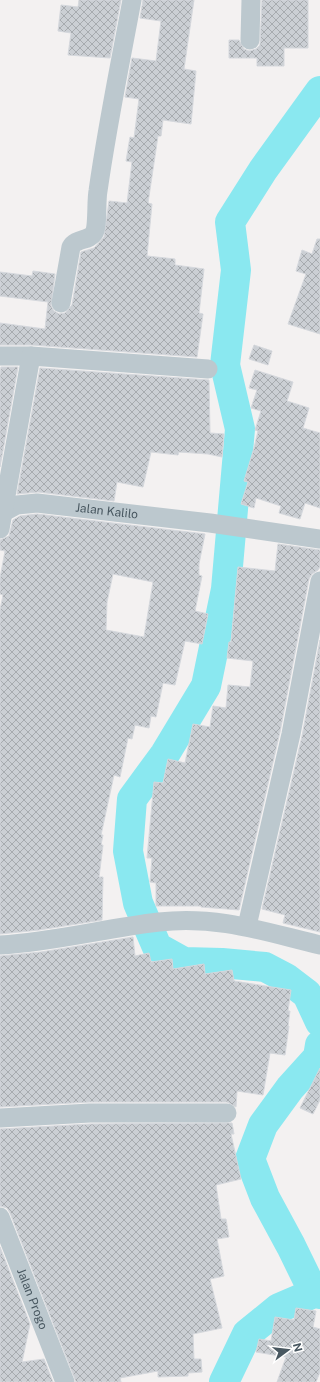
<svg xmlns="http://www.w3.org/2000/svg" width="320" height="1382" font-family="'Public Sans',sans-serif">
<style>
.lines{fill:none;stroke-linecap:round;stroke-linejoin:round}
.river{stroke:#8ae8f0;stroke-width:30}
.building{fill:url(#building-cross-hatch);stroke:#d5d8dd;fill-rule:evenodd}
.minor{stroke:#bcc8ce;stroke-width:19}
.labels{text-anchor:middle;dominant-baseline:central;stroke-width:4;stroke-linejoin:round;paint-order:stroke}
.street-label{font-size:12px;fill:#485760;stroke:#fff}
</style>
<defs>
<pattern id="building-cross-hatch" width="8" height="8" patternUnits="userSpaceOnUse"><rect width="8" height="8" fill="#cbcfd4"/><path d="M0 0l8 8M0 8l8-8" fill="none" stroke="#a7abaf"/></pattern>
</defs>
<rect width="100%" height="100%" fill="#f3f1f1"/>
<g class="lines">
<g class="river">
<polyline points="320,91 263,170 230,222 236,270 225,365 240,429 226,589 206,686 165,754 132,799 128,851 138,903 157,947 184,962 222,963 265,967 286,978 307,994 320,1022"/>
<polyline points="314,1293 291,1246 265,1198 250,1159 263,1125 290,1088 318,1057 320,1045"/>
<polyline points="224,1382 247,1334 279,1308 314,1293 320,1294"/>
</g>
</g>
<g class="building">
<polygon points="79,0 121,0 110,58 68,55 71,33 58,31 61,5 78,7"/>
<polygon points="143,0 194,0 184,69 196,71 191,124 163,120 161,136 158,136 148,203 152,204 147,256 175,259 175,265 204,269 199,313 203,314 197,357 32,345 0,345 0,323 45,329 48,302 0,296 0,272 32,276 33,271 55,274 51,306 54,311 59,314 65,313 72,305 81,252 94,248 104,237 109,201 127,203 132,162 126,161 130,137 134,138 139,99 125,97 132,58 156,61 161,21 140,18"/>
<polygon points="262,0 308,0 308,48 284,48 284,66 257,66 257,58 229,58 229,40 239,40 244,49 249,51 256,49 260,45"/>
<polygon points="317,239 320,239 320,334 288,324 306,274 296,271 302,250 312,254"/>
<polygon points="254,345 272,351 268,365 249,359"/>
<polygon points="1,367 18,367 0,467 0,376"/>
<polygon points="40,368 209,380 210,433 224,434 222,457 208,454 179,452 178,455 151,452 143,487 117,482 114,501 38,492 17,494"/>
<polygon points="255,370 293,382 287,401 309,408 303,428 320,433 320,508 305,503 300,519 279,513 281,506 256,498 254,508 241,504 248,482 244,481 254,448 258,431 255,430 261,411 251,408 257,390 249,388"/>
<path d="M 37,514 L 205,534 L 199,564 L 199,575 L 202,576 L 195,611 L 208,614 L 202,644 L 185,641 L 175,685 L 163,683 L 156,717 L 151,716 L 149,728 L 135,725 L 132,739 L 128,738 L 120,777 L 114,775 L 101,835 L 103,835 L 101,845 L 103,845 L 99,877 L 103,877 L 102,920 L 39,930 L 0,934 L 0,610 L 3,595 L 0,594 L 0,578 L 5,551 L 0,550 L 0,540 L 9,536 L 13,520 L 20,516 ZM 113,574 L 153,582 L 144,637 L 106,630 L 107,602 Z"/>
<polygon points="278,544 320,550 320,567 318,570 312,574 309,579 280,732 239,910 201,907 201,906 156,906 156,883 150,882 152,858 147,858 154,782 163,783 168,759 185,763 193,724 210,727 213,706 226,708 228,685 250,687 253,661 227,658 229,642 231,642 238,567 275,571"/>
<polygon points="320,640 320,932 283,923 285,915 262,909 302,736"/>
<polygon points="133,937 135,956 149,953 151,962 172,959 173,969 204,964 205,974 232,970 234,981 291,990 288,1011 290,1011 288,1026 289,1026 285,1055 270,1053 263,1095 237,1091 236,1107 227,1102 90,1102 0,1107 0,956 41,952"/>
<polygon points="320,1068 320,1100 313,1114 300,1108"/>
<polygon points="232,1123 234,1134 231,1134 241,1179 216,1185 221,1219 226,1219 229,1237 217,1239 224,1276 210,1279 222,1328 193,1334 194,1359 201,1359 202,1372 188,1373 188,1376 158,1377 158,1371 120,1378 121,1382 76,1382 10,1213 7,1208 0,1206 0,1129 90,1124"/>
<polygon points="0,1247 30,1324 22,1362 44,1359 53,1382 0,1382"/>
<polygon points="296,1308 316,1311 313,1327 320,1329 320,1372 316,1382 277,1382 286,1357 256,1352 259,1339 271,1341 275,1317 294,1320"/>
</g>
<g class="lines">
<g class="minor">
<polyline points="250,40 251,0"/>
<path d="M 61,303 L 71,247 C 76,238 89,241 94,233 C 98,226 96,201 98,191 C 107,127 120,64 132,0"/>
<polyline points="0,356 31,356 208,369"/>
<path id="s1" d="M 4,512 L 17,505 L 37,503 L 210,523 L 320,539"/>
<polyline points="0,529 31,356"/>
<polyline points="247,926 291,734 320,581"/>
<path d="M 0,945 C 54,942 106,928 159,922 C 217,915 265,932 320,945"/>
<polyline points="0,1118 90,1113 227,1113"/>
<path id="s2" d="M 0,1217 L 65,1382"/>
</g>
</g>
<g class="labels">
<g class="street-label">
<text stroke="none"><textPath href="#s1" startOffset="105">Jalan Kalilo</textPath></text>
<text stroke="none"><textPath href="#s2" startOffset="88">Jalan Progo</textPath></text>
</g>
</g>
<g transform="translate(288 1350) rotate(75)" stroke="#ffffff" stroke-width="3" paint-order="stroke">
<path d="M0-3L7 15L0 10L-7 15Z" fill="#485760"/>
<text y="-6" font-size="11" font-weight="bold" text-anchor="middle" fill="#485760">N</text>
</g>
</svg>
